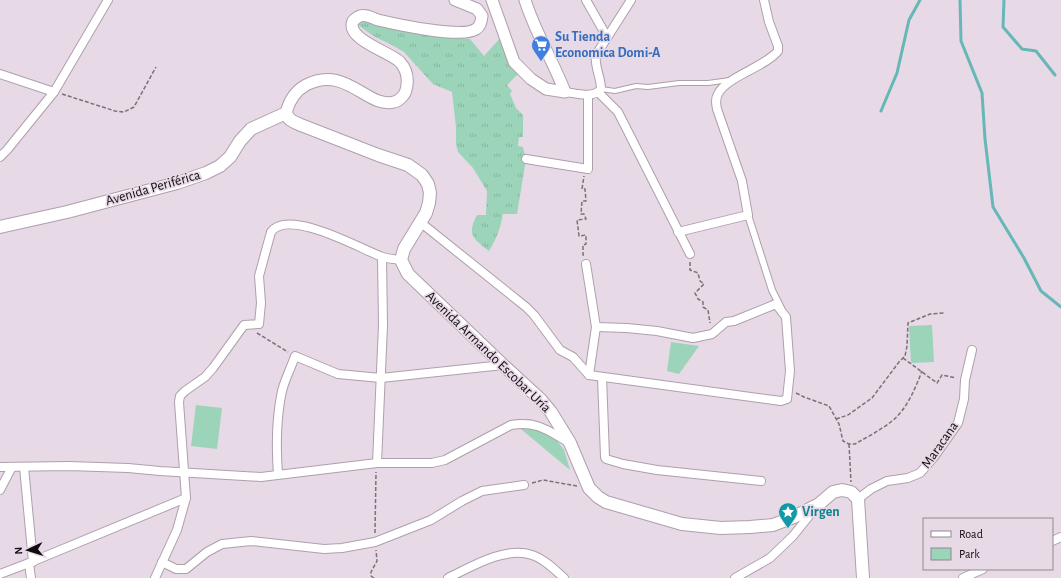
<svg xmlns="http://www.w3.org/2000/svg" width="1061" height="578" font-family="'Alegreya Sans',sans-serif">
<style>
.grass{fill:url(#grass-tufts)}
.green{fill:#9cd4ba}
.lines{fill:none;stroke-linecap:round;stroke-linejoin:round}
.stream{stroke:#66b7b8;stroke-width:3}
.service-casing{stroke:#ada0ab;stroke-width:6}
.pedestrian-casing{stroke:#ada0ab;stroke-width:8}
.minor-casing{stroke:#ada0ab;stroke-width:10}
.tertiary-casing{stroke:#ada0ab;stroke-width:13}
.secondary-casing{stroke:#ada0ab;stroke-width:14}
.path{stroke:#7a7179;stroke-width:1.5;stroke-dasharray:4 2;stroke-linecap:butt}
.service{stroke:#fff;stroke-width:4}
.pedestrian{stroke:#fff;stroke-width:6}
.minor{stroke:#fff;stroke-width:8}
.tertiary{stroke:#fff;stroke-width:11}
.secondary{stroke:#fff;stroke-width:12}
.labels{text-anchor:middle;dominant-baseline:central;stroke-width:3.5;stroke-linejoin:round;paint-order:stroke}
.shop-label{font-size:14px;font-weight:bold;fill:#366cbe;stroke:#e7d9e6;text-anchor:start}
.street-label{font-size:14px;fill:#0f0b0f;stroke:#e7d9e6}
.culture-label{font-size:14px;font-weight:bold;fill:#0d838f;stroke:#e7d9e6;text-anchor:start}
</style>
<defs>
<pattern id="grass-tufts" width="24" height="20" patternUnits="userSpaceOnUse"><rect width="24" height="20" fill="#9cd4ba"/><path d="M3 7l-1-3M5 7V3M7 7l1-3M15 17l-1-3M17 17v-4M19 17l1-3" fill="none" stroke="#85b59f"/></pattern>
</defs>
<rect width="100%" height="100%" fill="#e7d9e6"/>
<path class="grass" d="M 363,20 L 441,36 L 470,39 L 484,56 L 501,37 L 519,73 L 507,85 L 512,91 L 510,94 L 516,108 L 523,115 L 523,137 L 519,137 L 518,146 L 523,147 L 526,159 L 517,214 L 503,214 C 500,229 497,238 489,251 C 474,239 466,235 477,215 L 486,215 L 487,191 L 473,168 L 458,152 L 456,145 L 456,127 L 452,92 L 433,84 L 404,52 L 390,44 L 375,37 L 358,25 L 358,21 Z"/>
<g class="green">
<polygon points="932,325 934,362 911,363 909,326"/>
<polygon points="671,342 699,346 679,374 667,371"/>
<polygon points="196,405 222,408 217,449 191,446"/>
<polygon points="530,419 549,430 564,450 570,470 510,420"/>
</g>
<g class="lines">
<g class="stream">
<polyline points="960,0 961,41 982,93 985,139 993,207 1024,258 1041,291 1061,307"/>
<polyline points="1004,0 1003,27 1022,49 1036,51 1055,75"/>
<polyline points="881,111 897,73 909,20 920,0"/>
</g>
<g class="service-casing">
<polyline id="service" points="601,89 615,91 636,86 648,87 679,83 708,83 730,80"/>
</g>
<g class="pedestrian-casing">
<polyline id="pedestrian" points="748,215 772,290 781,308"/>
</g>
<g class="minor-casing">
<g id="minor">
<polyline points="586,0 607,37"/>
<polyline points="0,74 54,92"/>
<path d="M 565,92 C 576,93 593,99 601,89 C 601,77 594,66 596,55 L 631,0"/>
<polyline points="598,92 618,112 690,254"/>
<polyline points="0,157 7,150 54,92 108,0"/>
<polyline points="526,159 588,169 588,95"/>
<polyline points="420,222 526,307 534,315 560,350 573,357 589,375 781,401 787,399 790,371 786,317 776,304 734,321 726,322 712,334 693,338 657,331 627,328 596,327"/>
<path d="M 678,232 L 748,215 L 742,181 L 717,109 C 716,104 715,99 718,94 C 726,77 765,67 778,51 L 778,46 L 769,22 L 764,0"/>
<polyline points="586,264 596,327 589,375"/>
<polyline points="602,377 605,457 606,459 623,464 657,470 761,481"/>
<polyline points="377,463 383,325 382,257"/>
<path d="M 0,467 L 69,466 L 128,468 L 160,471 L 261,477 L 377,463 L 432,463 L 445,460 L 511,425 C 537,421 547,430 568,442"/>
<polyline points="24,467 33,562"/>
<path d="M 278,474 C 276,447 276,419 282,391 C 285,379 291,368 295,356 L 338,374 L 381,378 L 503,365"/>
<polyline points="0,490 12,467"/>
<polyline points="858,499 871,489 887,481 908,478 920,473 934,457 958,423 964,399 965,380 972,350"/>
<polyline points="1052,541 1061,537"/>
<polyline points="162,562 176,569 186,569 207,552 222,544 251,541 324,549 342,548 375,542 431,520 462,501 482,491 524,485"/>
<polyline points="29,563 31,578"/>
<polyline points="0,574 29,563 186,498"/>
<path d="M 155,578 L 177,530 L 186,498 L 179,402 L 180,396 L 185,391 L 205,377 L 213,368 L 244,325 L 259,324 L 261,303 L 259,276 L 271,232 C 288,208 359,248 380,256 C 387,259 394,259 401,260"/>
<path d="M 448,578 C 471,567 505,546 532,555 C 544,559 554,569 564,578"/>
<polyline points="735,578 770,558 793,536 816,507"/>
<polyline points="963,578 983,569"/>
</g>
</g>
<g class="tertiary-casing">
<g id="tertiary">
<path d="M 492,0 L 514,62 L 531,79 L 546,89 L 565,92 C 553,61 535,32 525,0"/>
<path d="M 286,113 C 289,101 295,91 306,85 C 346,64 367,109 394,102 C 399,101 405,95 406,90 C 409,79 407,70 400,62 C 390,52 345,39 353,21 C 355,19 357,17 360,16 C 366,14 372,18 378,20 C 395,24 463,39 476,29 C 481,26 481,21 482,16 L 477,9 L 455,0"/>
</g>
</g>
<g class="secondary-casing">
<path id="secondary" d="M 0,227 L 67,212 L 177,183 L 206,173 L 220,166 L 230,157 L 240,141 L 251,129 L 286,113 C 288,120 294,122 301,125 L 378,155 L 408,165 L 422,175 L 428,184 L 430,193 L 429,203 L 426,213 L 404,249 L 401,260 L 408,274 L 503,365 L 541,400 L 551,412 L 570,443 L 589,488 L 598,497 L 606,502 L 682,524 L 721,528 L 750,527 L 773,525 L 794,517 L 819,504 L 833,492 L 842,490 L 851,492 L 858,499 L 863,578"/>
</g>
<g class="path">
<polyline points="62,94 115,111 124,112 134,107 156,67"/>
<polyline points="584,255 583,255 583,245 586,244 586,235 579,236 577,220 586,219 584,214 581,214 582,201 586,201 585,189 582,189 584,176"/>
<polyline points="690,262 690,270 698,273 700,281 704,284 695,293 698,299 703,302 703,307 708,310 710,323"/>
<polyline points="257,333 288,352"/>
<polyline points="903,358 937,383 942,375 956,378"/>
<path d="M 796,393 L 804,397 L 829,406 L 839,424 L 843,441 L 849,444 L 855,444 C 867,437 881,430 892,421 C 907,409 915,389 922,371"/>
<polyline points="836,419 848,415 872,398 899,362 905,356 907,346 908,323 930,314 945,313"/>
<polyline points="849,444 851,482"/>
<polyline points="532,483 543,480 577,486"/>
<polyline points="375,533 376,472"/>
<polyline points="374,578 371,576 371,572 377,561 376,550"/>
</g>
<use href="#service" class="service"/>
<use href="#pedestrian" class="pedestrian"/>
<use href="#minor" class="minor"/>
<use href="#tertiary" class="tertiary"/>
<use href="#secondary" class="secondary"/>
</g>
<defs>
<g id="supermarket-pin" transform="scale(1)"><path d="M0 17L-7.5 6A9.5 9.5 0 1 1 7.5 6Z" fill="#3f7fe0" stroke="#e7d9e6"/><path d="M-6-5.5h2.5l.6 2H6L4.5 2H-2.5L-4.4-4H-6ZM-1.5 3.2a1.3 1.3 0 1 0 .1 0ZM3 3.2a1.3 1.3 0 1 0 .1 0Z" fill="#fff"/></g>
<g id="sight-pin" transform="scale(1)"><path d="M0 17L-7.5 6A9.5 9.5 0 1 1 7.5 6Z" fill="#0f9aa8" stroke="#e7d9e6"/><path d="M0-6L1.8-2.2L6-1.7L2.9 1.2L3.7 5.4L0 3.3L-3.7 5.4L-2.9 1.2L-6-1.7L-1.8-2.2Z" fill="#fff"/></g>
</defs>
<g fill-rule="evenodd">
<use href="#supermarket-pin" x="541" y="45"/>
<use href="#sight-pin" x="788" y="512"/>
</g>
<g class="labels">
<g class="shop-label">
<text x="555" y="37">Su Tienda<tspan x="555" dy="16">Economica Domi-A</tspan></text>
</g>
<g class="street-label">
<text transform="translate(153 188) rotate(-16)">Avenida Periférica</text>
<text transform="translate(488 352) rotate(44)">Avenida Armando Escobar Uría</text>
<text transform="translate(940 445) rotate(-55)">Maracana</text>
</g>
<g class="culture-label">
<text x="802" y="512">Virgen</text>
</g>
</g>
<rect x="923" y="518" width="130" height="52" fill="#e7d9e6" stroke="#918790"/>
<rect x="931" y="531" width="20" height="6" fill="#ffffff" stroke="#918790"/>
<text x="959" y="538" font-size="12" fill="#0f0b0f">Road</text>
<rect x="931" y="548" width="20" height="12" fill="#9cd4ba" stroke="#918790"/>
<text x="959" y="558" font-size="12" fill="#0f0b0f">Park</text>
<g transform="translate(28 550) rotate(266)" stroke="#e7d9e6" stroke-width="3" paint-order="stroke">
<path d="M0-3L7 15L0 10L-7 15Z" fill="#0f0b0f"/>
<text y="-6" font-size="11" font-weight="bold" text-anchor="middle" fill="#0f0b0f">N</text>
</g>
</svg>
